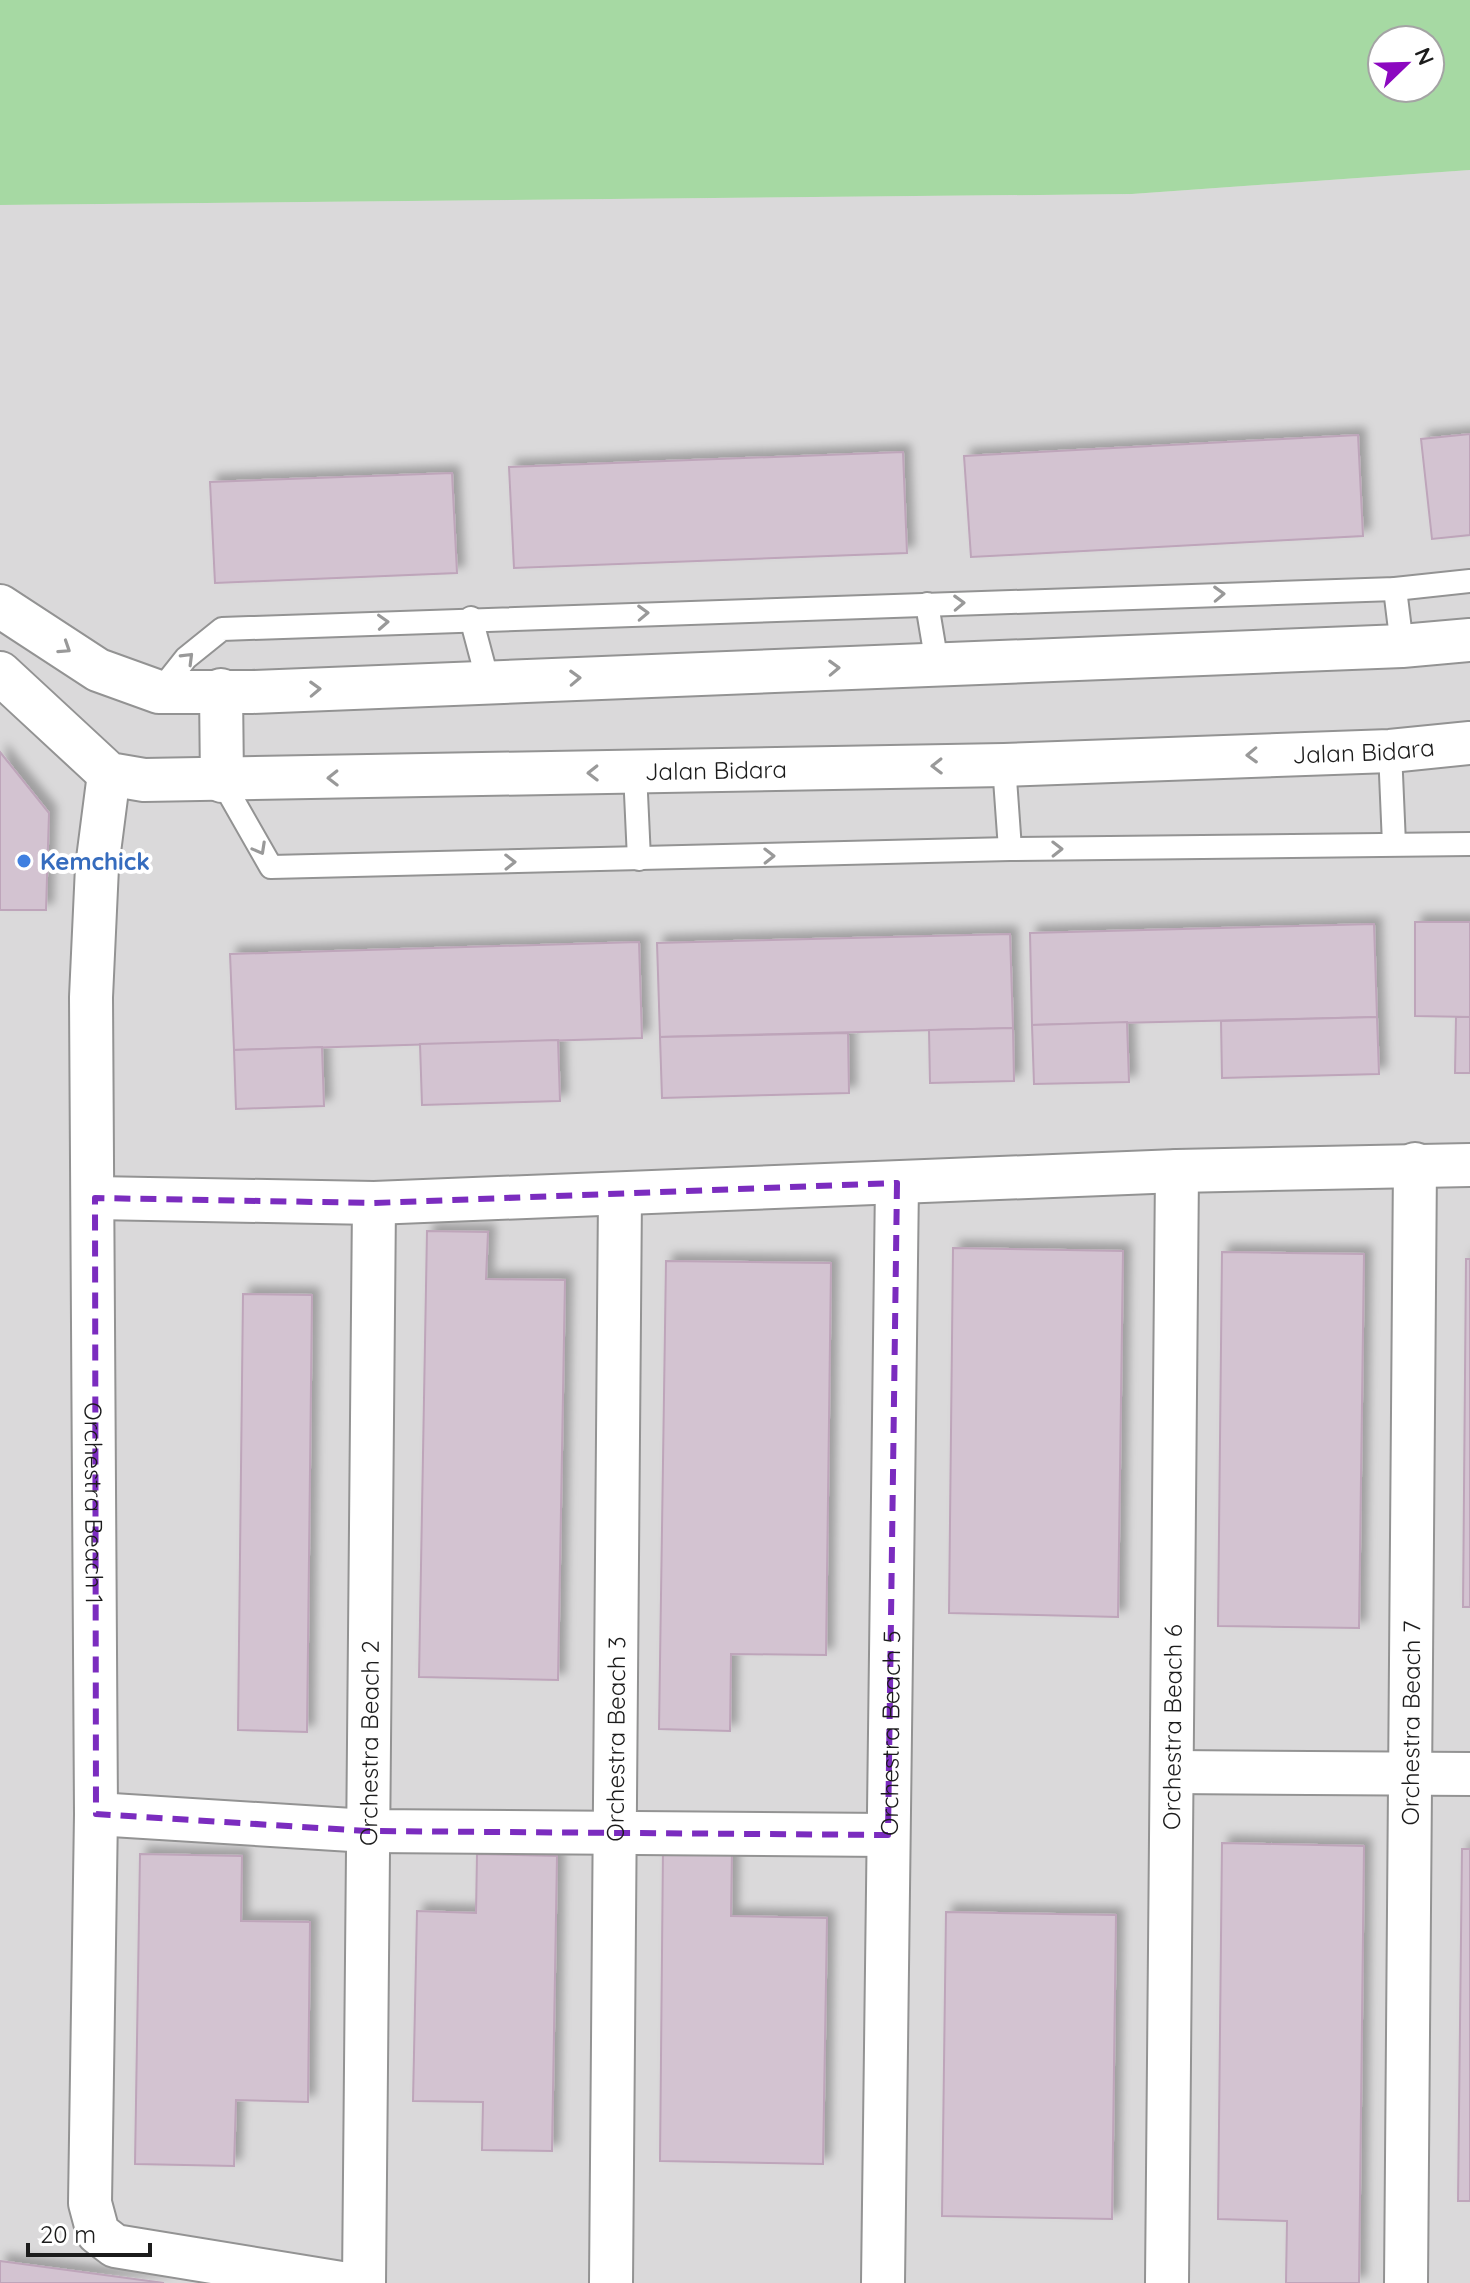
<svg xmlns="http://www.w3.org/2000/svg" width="1470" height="2283" font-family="Quicksand,sans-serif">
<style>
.residential{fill:#dad9da}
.water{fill:#a6d9a3;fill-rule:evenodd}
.building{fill:#d3c3d1;stroke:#bea5ba;stroke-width:2;filter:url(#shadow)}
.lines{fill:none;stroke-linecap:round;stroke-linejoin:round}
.lane-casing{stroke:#939393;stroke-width:26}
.street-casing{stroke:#939393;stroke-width:46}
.lane{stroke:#fff;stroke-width:22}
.street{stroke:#fff;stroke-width:42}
.oneway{stroke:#999}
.marked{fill:none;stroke:#7b2cbf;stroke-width:6;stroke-dasharray:16 10;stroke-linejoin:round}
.shop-dot{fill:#3f7fe0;stroke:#fff;stroke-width:3}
.labels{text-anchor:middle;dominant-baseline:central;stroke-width:8;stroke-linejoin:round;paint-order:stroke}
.street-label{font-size:24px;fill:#1c1c1c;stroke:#fff}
.shop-label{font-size:24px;font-weight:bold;fill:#366cbe;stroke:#fff;text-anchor:start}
</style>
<defs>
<filter id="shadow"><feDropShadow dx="7" dy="-7" stdDeviation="4" flood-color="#0004"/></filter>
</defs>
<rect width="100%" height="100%" fill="#ede2e9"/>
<polygon class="residential" points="1470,170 1470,2283 0,2283 0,205 1132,194"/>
<path class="water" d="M 0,0 L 1470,0 L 1470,170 L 1132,194 L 0,205 ZM 1430,40 L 1430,88 L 1382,88 L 1382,40 Z"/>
<g class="building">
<polygon points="1470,434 1470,535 1432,539 1421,439"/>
<polygon points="1358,435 1363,536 971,557 964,456"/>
<polygon points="903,452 907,553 514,568 509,467"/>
<polygon points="452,473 457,573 215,583 210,482"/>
<polygon points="0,752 49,813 46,910 0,910"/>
<polygon points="1415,922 1470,922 1470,1017 1415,1016"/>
<polygon points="1374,924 1377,1017 1032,1025 1030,933"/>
<polygon points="1010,934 1013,1028 660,1037 657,943"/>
<polygon points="639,942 642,1038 234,1050 230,954"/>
<polygon points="1377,1017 1379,1074 1222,1078 1221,1021"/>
<polygon points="1456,1017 1470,1017 1470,1073 1455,1073"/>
<polygon points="1127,1022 1129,1082 1034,1084 1032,1025"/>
<polygon points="1013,1028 1014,1081 930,1083 929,1030"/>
<polygon points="848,1033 849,1093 662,1098 660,1037"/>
<polygon points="558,1040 560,1101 422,1105 420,1044"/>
<polygon points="322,1047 324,1106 236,1109 234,1050"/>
<polygon points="427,1231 488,1232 486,1279 565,1280 558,1680 419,1677"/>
<polygon points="953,1248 1123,1251 1118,1617 949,1613"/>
<polygon points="1222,1252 1364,1254 1359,1628 1218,1626"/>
<polygon points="1466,1259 1470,1259 1470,1607 1463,1607"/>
<polygon points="666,1261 831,1263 826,1655 731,1654 730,1731 659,1729"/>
<polygon points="243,1294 312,1295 307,1732 238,1730"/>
<polygon points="1222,1843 1364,1846 1359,2283 1286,2283 1287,2221 1218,2219"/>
<polygon points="663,1848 732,1849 731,1916 827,1918 823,2164 660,2161"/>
<polygon points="1462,1849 1470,1849 1470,2201 1458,2201"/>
<polygon points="140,1854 242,1856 241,1921 310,1922 308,2102 236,2100 234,2166 135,2164"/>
<polygon points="477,1854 557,1856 552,2151 482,2150 483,2102 413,2101 417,1911 476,1913"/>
<polygon points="946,1912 1116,1915 1112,2219 942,2216"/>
<polygon points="0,2261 164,2283 0,2283"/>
</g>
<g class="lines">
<g class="lane-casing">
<g id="lane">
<polyline points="1395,589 1402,646"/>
<polyline points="927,604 937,664"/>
<polyline points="471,618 488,682"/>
<polyline points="159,692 186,658 222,629 1395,589 1470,581"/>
<polyline points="1390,751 1394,844"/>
<polyline points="1004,765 1010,849"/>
<polyline points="635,772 639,859"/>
<polyline points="222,781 271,867 1010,849 1470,844"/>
</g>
</g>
<g class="street-casing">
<g id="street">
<polyline points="0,606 98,670 159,692 252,692 1402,646 1470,640"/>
<path id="s1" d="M 0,673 L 109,774 L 144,780 L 1004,765 L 1390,751 L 1470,743"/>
<polyline points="221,690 222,781"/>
<path id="s2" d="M 109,774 L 97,867 L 91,997 L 96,1814 L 90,2203 L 98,2233 L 115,2246 L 341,2283"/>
<polyline points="95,1198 374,1203 1177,1171 1470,1165"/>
<polyline points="1172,1772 1470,1774"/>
<polyline points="96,1814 368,1831 888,1835"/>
<path id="s3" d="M 364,2283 L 374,1203"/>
<path id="s4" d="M 611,2283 L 620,1195"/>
<path id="s5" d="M 883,2283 L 897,1183"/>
<path id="s6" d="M 1167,2283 L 1177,1171"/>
<path id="s7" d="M 1406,2283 L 1415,1164"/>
</g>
</g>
<use href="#lane" class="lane"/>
<use href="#street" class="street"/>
</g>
<defs><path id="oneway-chevron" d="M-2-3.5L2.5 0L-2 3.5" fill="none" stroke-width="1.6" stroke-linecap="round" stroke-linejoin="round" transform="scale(2)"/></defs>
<g class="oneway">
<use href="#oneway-chevron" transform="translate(1219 594) rotate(-2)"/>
<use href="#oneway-chevron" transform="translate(959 603) rotate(-2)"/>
<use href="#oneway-chevron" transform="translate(643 613) rotate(-2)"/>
<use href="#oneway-chevron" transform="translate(383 622) rotate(-3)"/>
<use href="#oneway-chevron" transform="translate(65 648) rotate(33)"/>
<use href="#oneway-chevron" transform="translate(188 658) rotate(-45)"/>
<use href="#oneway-chevron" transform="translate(834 668) rotate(-2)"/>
<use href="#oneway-chevron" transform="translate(575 678) rotate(-2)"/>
<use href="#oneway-chevron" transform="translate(315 689) rotate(-2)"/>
<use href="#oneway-chevron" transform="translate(1252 755) rotate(178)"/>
<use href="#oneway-chevron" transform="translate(937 766) rotate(179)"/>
<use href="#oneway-chevron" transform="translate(593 773) rotate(179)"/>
<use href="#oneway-chevron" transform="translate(333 778) rotate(179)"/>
<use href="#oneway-chevron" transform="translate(260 849) rotate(61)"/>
<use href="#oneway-chevron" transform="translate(1057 849) rotate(-1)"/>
<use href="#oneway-chevron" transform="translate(769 856) rotate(-1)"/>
<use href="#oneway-chevron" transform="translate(510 862) rotate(-1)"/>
</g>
<path class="marked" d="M 897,1183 L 888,1835 L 368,1831 L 96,1814 L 95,1198 L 374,1203 Z"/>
<circle class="shop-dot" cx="24" cy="861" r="8"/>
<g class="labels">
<g class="street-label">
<text stroke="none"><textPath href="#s1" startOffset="1404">Jalan Bidara</textPath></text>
<text stroke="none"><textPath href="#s1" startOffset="756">Jalan Bidara</textPath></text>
<text stroke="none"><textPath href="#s2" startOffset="730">Orchestra Beach 1</textPath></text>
<text stroke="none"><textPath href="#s7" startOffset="560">Orchestra Beach 7</textPath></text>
<text stroke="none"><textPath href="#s6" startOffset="556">Orchestra Beach 6</textPath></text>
<text stroke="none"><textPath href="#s5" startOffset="550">Orchestra Beach 5</textPath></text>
<text stroke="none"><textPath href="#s4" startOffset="544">Orchestra Beach 3</textPath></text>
<text stroke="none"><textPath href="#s3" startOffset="540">Orchestra Beach 2</textPath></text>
</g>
<g class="shop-label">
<text x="40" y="861">Kemchick</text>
</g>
</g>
<g transform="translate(1406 64) rotate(67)"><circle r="38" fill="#ffffff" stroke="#a4a4a4" stroke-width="2"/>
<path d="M0-6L14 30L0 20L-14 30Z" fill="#8c08c0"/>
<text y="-12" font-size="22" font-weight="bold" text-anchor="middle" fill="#1c1c1c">N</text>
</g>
<path d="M28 2243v12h122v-12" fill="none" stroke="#1c1c1c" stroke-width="4"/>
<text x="40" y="2243" font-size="24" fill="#1c1c1c" stroke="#ffffff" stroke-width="6" paint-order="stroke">20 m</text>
</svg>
